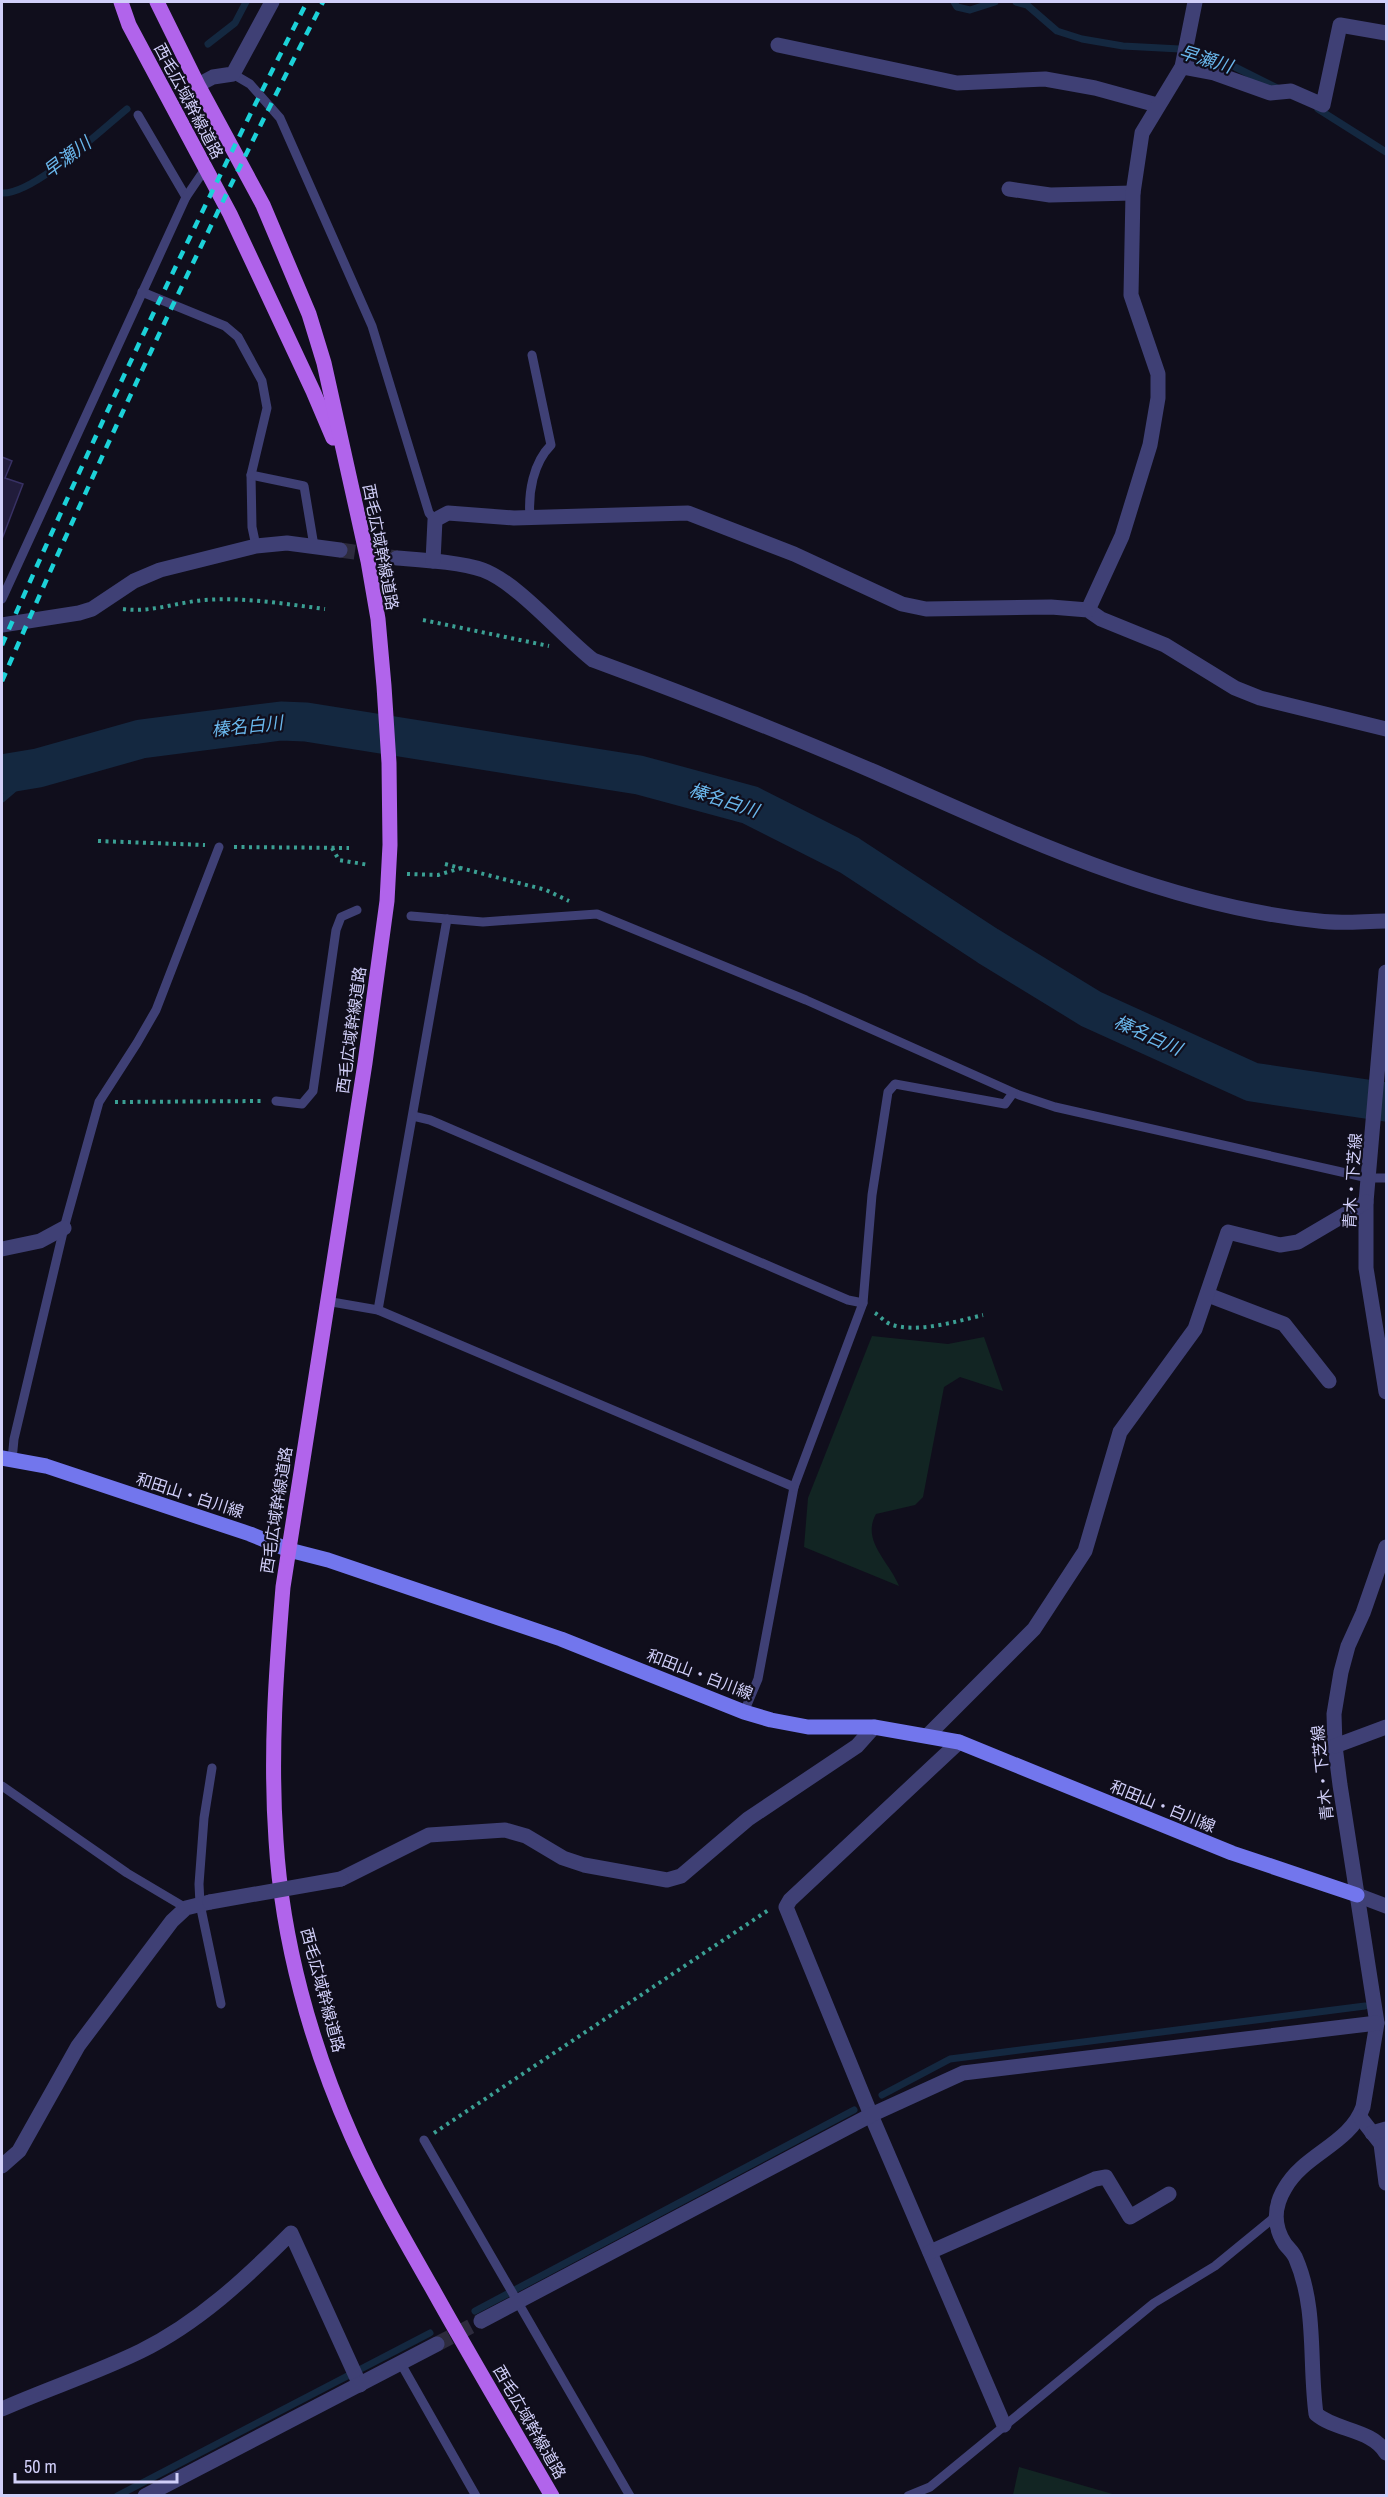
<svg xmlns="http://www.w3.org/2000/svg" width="1388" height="2497" font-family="'Archivo Narrow','Noto Sans JP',sans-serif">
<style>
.green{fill:#122523}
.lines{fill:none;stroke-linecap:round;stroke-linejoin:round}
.stream{stroke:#142840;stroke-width:7}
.river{stroke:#142840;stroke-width:39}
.building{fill:#211c3b;stroke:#383164;stroke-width:1.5}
.street-tunnel{stroke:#2d2b3d;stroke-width:15;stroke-dasharray:15 8;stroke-linecap:butt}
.path{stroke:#3ba094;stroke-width:4;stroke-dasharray:3 4.5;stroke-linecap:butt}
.lane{stroke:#3f4075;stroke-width:9}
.street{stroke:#3f4075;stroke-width:15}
.secondary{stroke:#7276ed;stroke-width:15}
.primary{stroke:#b164eb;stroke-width:15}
.rail{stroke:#1cd1d8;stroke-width:4.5;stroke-dasharray:9 8;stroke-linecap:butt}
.street-bridge{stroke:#3f4075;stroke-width:15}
.labels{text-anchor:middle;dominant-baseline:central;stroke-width:4.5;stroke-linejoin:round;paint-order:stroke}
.street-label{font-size:16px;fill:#d1cff9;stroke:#100e1c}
.water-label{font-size:18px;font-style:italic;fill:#6ab7ec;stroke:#100e1c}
</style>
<rect width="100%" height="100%" fill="#100e1c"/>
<g class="green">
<path d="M 872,1336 L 948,1344 L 984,1337 L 1003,1391 L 960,1377 L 944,1387 L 923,1497 L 915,1505 L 876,1514 C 861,1541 889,1561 899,1586 L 804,1547 L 808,1498 Z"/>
<polygon points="1019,2467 1116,2495 1013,2495"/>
</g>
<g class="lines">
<g class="stream">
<polyline points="954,2 957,7 970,10 995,2"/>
<polyline points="1016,2 1027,5 1057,31 1082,39 1123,46 1180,49 1235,67 1279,89"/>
<polyline points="208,44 235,23 246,2"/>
<polyline points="1318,109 1386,152"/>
<path d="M 2,193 C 33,195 101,130 127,109"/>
<polyline points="2,799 38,768"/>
<polyline points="882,2095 950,2059 1365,2006"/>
<polyline points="475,2311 854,2110"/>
<polyline points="117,2496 430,2333"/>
</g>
<polyline class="river" points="2,774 38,768 141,739 281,721 306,722 639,775 750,805 849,855 988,946 1091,1009 1252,1082 1386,1102"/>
</g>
<polygon class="building" points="2,457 12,461 5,478 23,484 2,539"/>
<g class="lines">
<g class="street-tunnel">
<polyline points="340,550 397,558"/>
<polyline points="437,2344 481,2321"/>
</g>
<g class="path">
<path d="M 123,609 C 151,613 177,602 205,600 C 245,597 285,604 325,609"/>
<polyline points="423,620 549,646"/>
<polyline points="98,841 205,845"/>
<polyline points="234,847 349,848"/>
<polyline points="332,848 339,860 369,865"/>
<polyline points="445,864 546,890 569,901"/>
<polyline points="407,874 438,875 461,868"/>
<polyline points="115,1102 263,1101"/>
<path d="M 875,1313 C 880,1316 885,1322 890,1324 C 916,1334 958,1321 983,1315"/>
<polyline points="434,2133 770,1909"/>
<polyline points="805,2496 863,2496"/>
</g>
<g class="lane">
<polyline points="233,74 250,84 280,118 372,326 429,513 435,520"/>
<polyline points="138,115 186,197"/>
<polyline points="142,292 225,326 238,337 262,381 267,408 251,475 252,527 256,546"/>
<polyline points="251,475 304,486 314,546"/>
<path d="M 530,517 C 528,493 533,463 551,445 L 532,355"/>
<polyline points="2,599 186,197 205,169"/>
<polyline points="411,916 483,922 597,914 806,1000 1019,1095 1055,1107 1368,1178 1386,1178"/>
<polyline points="276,1101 302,1104 313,1091 336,930 341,917 357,910"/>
<polyline points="413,1116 430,1120 848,1300 863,1303 794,1487 758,1679 744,1712"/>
<polyline points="326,1301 378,1310 794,1487"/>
<polyline points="863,1303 872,1195 888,1092 895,1084 1005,1104 1013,1093"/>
<polyline points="378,1310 447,919"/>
<polyline points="12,1460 14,1439 64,1228 99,1102 137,1043 156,1010 219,847"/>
<polyline points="212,1768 204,1818 199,1884 200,1904 221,2004"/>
<polyline points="2,1786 127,1873 186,1908"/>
<polyline points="424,2140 630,2496"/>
<polyline points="400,2362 476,2496"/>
<polyline points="908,2496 930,2487 1154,2303 1215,2266 1276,2216"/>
</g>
<g class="street">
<polyline points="778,45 957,83 1045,79 1095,88 1157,105"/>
<polyline points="1182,67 1214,73 1270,93 1291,91 1323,105 1340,25 1386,33"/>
<polyline points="198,85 213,77 233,74 272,2"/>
<polyline points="1009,189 1050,195 1133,193"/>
<path d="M 397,558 C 422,560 460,562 483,570 C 518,583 562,636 593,660 C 688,695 782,732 875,772 C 1018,835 1161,905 1319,921 C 1341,924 1364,921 1386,921"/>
<polyline points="433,561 435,520 448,513 514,518 688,513 794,554 902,604 926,609 1051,607 1088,610 1101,619 1165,645 1235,688 1260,698 1386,729"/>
<polyline points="1088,610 1122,536 1150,445 1158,398 1158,374 1131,295 1133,193 1142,133 1182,67 1195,2"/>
<polyline points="2,625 79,613 92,609 134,581 160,570 256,546 287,543 340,550"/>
<polyline points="1386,972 1366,1202 1366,1268 1386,1392"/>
<polyline points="2,1249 40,1241 64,1228"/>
<polyline points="1208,1295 1284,1324 1329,1381"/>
<path d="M 1386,1547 L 1363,1613 L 1348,1646 L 1341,1672 L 1334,1714 L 1335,1746 L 1340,1785 L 1377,2023 L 1363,2107 C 1350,2144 1304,2154 1285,2188 C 1274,2206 1273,2226 1285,2244 C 1289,2249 1294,2253 1296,2259 C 1317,2308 1309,2362 1316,2414 C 1336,2431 1372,2429 1386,2453"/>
<polyline points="928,1735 1034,1629 1085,1551 1120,1432 1195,1329 1228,1232 1280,1245 1298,1242 1366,1202"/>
<polyline points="959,1742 790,1900 786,1907 871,2115 1004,2425"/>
<polyline points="1335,1746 1386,1727"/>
<polyline points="341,1879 429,1835 505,1830 526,1836 563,1858 584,1865 667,1880 681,1876 748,1819 857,1746 874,1727"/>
<polyline points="1357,1895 1386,1906"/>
<polyline points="1360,2117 1381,2144 1386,2183"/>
<polyline points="1372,2133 1386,2129"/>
<polyline points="2,2166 19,2151 78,2046 172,1921 186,1908 210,1902"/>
<polyline points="930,2252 1095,2179 1106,2177 1130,2217 1169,2194"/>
<polyline points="481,2321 871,2115 963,2073 1377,2023"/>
<path d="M 2,2409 C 47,2389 96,2373 141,2351 C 198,2323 246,2278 291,2233 L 360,2385"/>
<polyline points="145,2496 437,2344"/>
</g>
<polyline class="secondary" points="2,1458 46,1466 250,1534 289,1550 328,1560 561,1639 744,1712 771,1720 808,1727 874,1727 959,1742 1232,1853 1357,1895"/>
<g class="primary">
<polyline points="121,2 129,25 230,214 313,391 333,438"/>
<path d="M 157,2 L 198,85 L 263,205 L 309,314 L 324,363 L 368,561 L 378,619 L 384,686 L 389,763 L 390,845 L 387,901 L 365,1063 L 283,1587 C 276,1672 270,1754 276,1840 C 282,1941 311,2045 352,2137 C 375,2189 404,2239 432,2288 C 471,2358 512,2427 552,2496"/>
</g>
<g class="rail">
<path d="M 2,645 C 97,428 199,213 307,2"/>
<path d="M 2,681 C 102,451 208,225 323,2"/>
</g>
<polyline class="street-bridge" points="210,1902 341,1879"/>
</g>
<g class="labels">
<g class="street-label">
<text transform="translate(189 101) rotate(62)">西毛広域幹線道路</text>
<text transform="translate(381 547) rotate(79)">西毛広域幹線道路</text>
<text transform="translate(351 1030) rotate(-82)">西毛広域幹線道路</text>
<text transform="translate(1352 1181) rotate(-86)">青木・下芝線</text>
<text transform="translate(190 1495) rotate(18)">和田山・白川線</text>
<text transform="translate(276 1510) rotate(-81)">西毛広域幹線道路</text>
<text transform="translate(700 1674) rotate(21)">和田山・白川線</text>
<text transform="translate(1322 1773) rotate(-96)">青木・下芝線</text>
<text transform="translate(1163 1806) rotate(22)">和田山・白川線</text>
<text transform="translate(323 1990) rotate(75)">西毛広域幹線道路</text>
<text transform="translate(530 2422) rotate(60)">西毛広域幹線道路</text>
</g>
<g class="water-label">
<text transform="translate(1206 59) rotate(17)">早瀬川</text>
<text transform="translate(67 157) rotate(-37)">早瀬川</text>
<text transform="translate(247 726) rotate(-6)">榛名白川</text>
<text transform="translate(724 800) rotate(18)">榛名白川</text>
<text transform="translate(1148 1035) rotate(24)">榛名白川</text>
</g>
</g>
<rect width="1388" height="2497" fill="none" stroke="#d1cff9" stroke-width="6"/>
<path d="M15 2473v9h162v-9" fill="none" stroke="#d1cff9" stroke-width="3"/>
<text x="24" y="2473" font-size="18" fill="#d1cff9" stroke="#100e1c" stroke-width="4.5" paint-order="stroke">50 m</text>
</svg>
